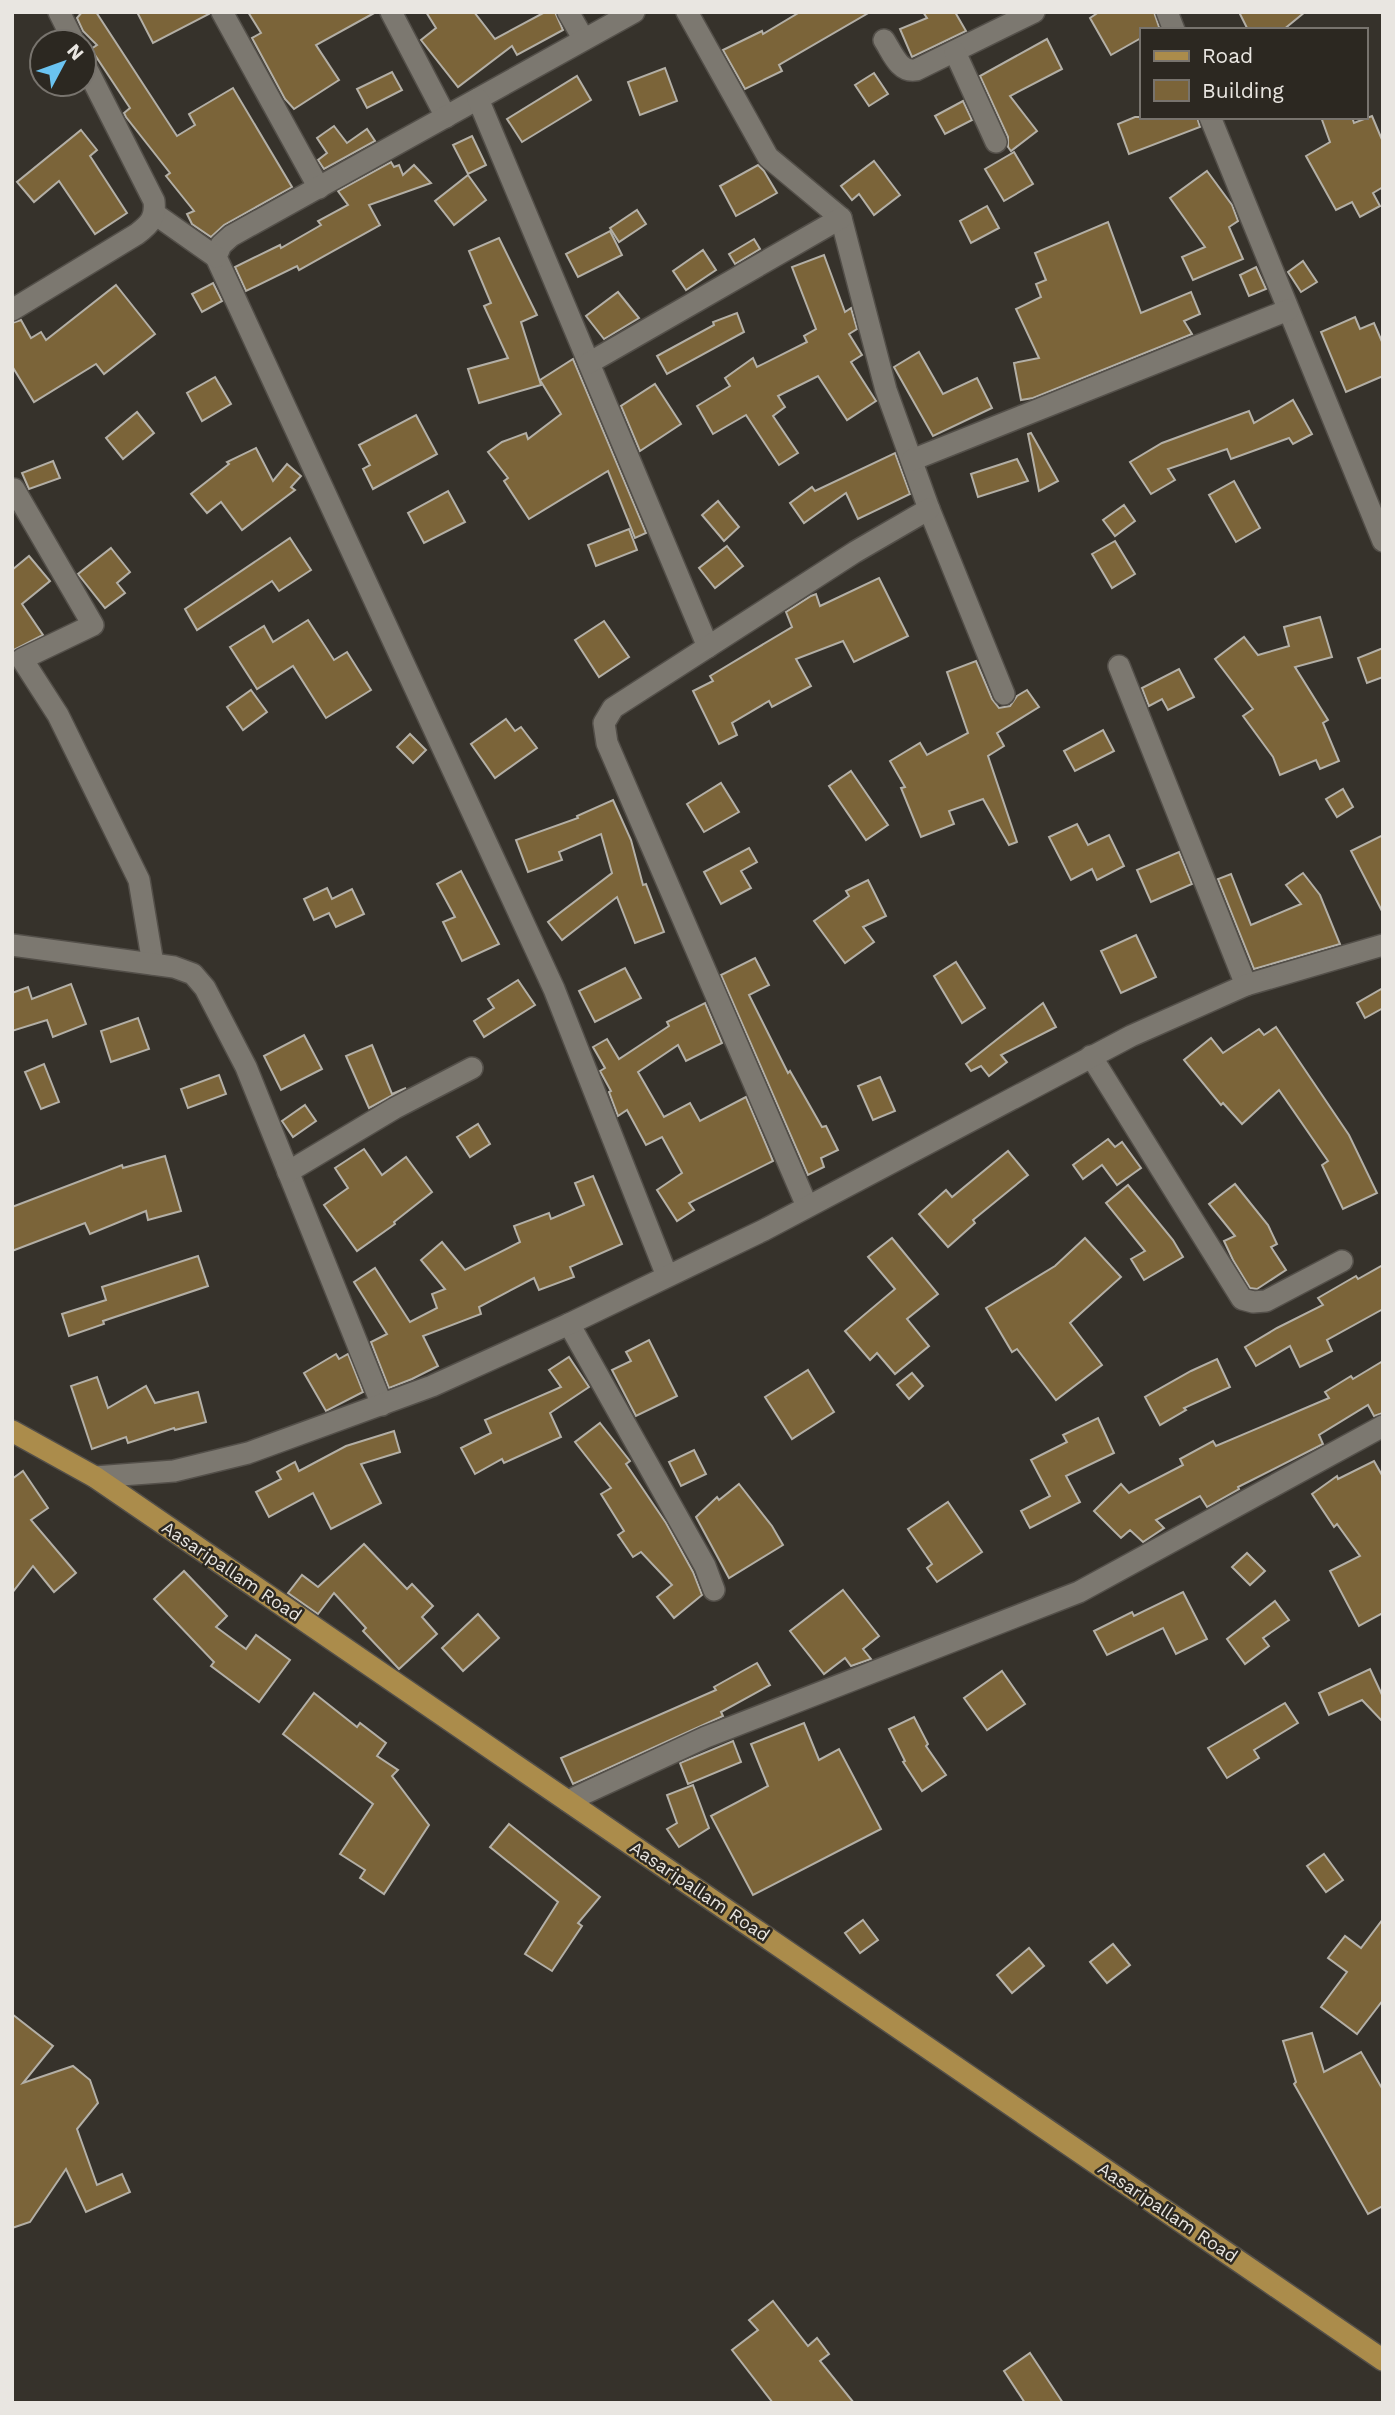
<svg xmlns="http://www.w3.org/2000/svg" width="1395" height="2415" font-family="'Work Sans',sans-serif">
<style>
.building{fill:#7b6439;stroke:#b3afa6;stroke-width:2}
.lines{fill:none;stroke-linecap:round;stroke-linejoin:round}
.minor-casing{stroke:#534f49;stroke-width:24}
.major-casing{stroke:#534f49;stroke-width:24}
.minor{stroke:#7c7870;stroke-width:21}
.major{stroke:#ab8c4b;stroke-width:21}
.labels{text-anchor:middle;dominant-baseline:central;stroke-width:5;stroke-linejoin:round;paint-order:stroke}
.street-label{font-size:18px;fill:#e9e6e1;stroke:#2c2821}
</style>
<rect width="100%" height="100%" fill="#36322b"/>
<g class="building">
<polygon points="82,12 96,12 177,136 195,125 189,114 233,88 292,187 224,225 211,237 192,224 187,214 194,211 166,176 170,173 126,117 124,113 130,108 91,49 97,45 83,31 77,18"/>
<polygon points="137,12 209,12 209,14 153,43"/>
<polygon points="248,12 376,12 316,45 339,80 294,109 285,99 252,38 261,33"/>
<polygon points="426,12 474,12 495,39 545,12 555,12 563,30 517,55 512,46 458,87 421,40 436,28"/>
<polygon points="800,12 870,12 779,65 782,71 745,89 723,50 762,31 763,34"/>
<polygon points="923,12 955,12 966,31 912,57 900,29 927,18"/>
<polygon points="1099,12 1154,12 1160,30 1141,30 1141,38 1111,55 1090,18"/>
<polygon points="1239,12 1305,12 1283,30 1248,30"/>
<polygon points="1047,39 1062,69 1010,96 1037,131 1011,151 1008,147 1008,137 980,76"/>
<polygon points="665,68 677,101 640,115 628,82"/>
<polygon points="392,72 402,90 367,108 357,89"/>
<polygon points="874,73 888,94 869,106 855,85"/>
<polygon points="577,76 591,100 522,142 507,119"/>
<polygon points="963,101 972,120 945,134 935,116"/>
<polygon points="1372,116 1383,142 1383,187 1373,193 1380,206 1360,217 1352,202 1336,210 1306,156 1330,142 1321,117 1352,117 1354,123"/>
<polygon points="1135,117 1197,117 1200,127 1129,154 1118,124"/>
<polygon points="334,126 347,143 367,129 375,141 324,169 318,160 327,153 317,138"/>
<polygon points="81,130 97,150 90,156 127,213 95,234 59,181 34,202 17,182"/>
<polygon points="472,136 486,165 468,174 453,145"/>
<polygon points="1014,152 1033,184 1004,201 985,169"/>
<polygon points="874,161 900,195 874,215 859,194 852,200 841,186"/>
<polygon points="391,162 394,167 399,165 403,175 414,165 431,183 369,205 380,225 299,270 297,266 246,291 235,267 280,245 281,248 321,225 318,221 348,205 338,191"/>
<polygon points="758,165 764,171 777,193 736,216 720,186"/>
<polygon points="1207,171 1232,205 1238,221 1229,227 1243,259 1193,280 1182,257 1205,247 1170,198"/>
<polygon points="468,175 486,200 454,225 435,201"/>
<polygon points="987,206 999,228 971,243 960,221"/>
<polygon points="637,210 646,224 619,242 610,228"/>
<polygon points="1108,222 1141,313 1191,292 1200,314 1184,321 1192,334 1033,398 1021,400 1014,363 1039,358 1016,309 1041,297 1036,284 1046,280 1035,253"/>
<polygon points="610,231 622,255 578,277 566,254"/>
<polygon points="499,238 537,315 521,322 541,385 479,403 468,369 508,358 484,306 491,303 469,251"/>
<polygon points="754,239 760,249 735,264 729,254"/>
<polygon points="703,250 716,270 686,290 673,271"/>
<polygon points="824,255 845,312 851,308 857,329 849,334 862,355 851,362 876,401 847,420 818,376 778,396 785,407 773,416 798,453 779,465 746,415 713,434 697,406 730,386 725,378 753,358 757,367 807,342 804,336 816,329 792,267"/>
<polygon points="1303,261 1317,282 1301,292 1288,272"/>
<polygon points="1256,267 1266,289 1249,296 1240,275"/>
<polygon points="213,283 222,301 202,312 192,294"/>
<polygon points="116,285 155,334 104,374 96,364 34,402 12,366 12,323 21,320 31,338 41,332 46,340"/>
<polygon points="618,292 639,318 604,339 586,316"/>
<polygon points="737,313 744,332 667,374 657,356 714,325 713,322"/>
<polygon points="1355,317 1360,329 1374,323 1383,344 1383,376 1346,392 1321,332"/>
<polygon points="919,352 943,394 977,378 992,408 933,436 894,367"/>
<polygon points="573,359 646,533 635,538 608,471 529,519 504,481 508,478 488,452 502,442 526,433 528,439 561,414 540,380"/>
<polygon points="215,377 231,404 202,421 187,393"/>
<polygon points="655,384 681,424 640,451 621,406"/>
<polygon points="1293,400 1312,434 1293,444 1289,438 1231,459 1227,449 1168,469 1175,480 1151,494 1130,462 1162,443 1249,411 1254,423"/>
<polygon points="137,412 154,433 123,459 106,438"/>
<polygon points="416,415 437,454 373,489 363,469 370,465 359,445"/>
<polygon points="1031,433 1058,481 1039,491 1028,434"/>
<polygon points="256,448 273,481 287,464 301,476 291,487 295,490 242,530 221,502 207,513 191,494 229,464 227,462"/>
<polygon points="895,453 910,494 858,519 846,493 804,523 790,503 812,487 815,491"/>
<polygon points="1017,459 1028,481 978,497 971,474"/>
<polygon points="53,461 60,478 29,489 22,473"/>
<polygon points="1234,481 1260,528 1236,542 1209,495"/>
<polygon points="448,491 465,522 424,543 408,513"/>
<polygon points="718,501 739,527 724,541 702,515"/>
<polygon points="1124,505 1135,521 1115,536 1103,520"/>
<polygon points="629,529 637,550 596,566 588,545"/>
<polygon points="290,538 311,570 279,591 272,581 197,630 185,609"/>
<polygon points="1115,541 1135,574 1112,588 1092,554"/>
<polygon points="727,546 743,566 715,588 699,568"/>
<polygon points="111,548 130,572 117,583 125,593 105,608 78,574"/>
<polygon points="29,556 50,581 22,604 43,635 12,651 12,570"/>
<polygon points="879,578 908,636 854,662 843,641 796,659 811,686 772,707 769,701 732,723 737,735 719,744 693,691 713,681 710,676 792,627 786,612 811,596 816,594 820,606"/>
<polygon points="1320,617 1332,657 1295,667 1328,720 1323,723 1339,761 1320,769 1316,760 1280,775 1273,757 1243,716 1253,709 1215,659 1244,637 1258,655 1289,646 1284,627"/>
<polygon points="308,620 334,660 347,652 371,690 326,718 293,666 257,689 230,647 264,626 273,642"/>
<polygon points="604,621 629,657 599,677 575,640"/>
<polygon points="1383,648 1383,677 1367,683 1358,658"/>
<polygon points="976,661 992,699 999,708 1010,706 1017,696 1027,690 1039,707 997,733 1004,746 988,756 1017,842 1009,845 983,799 949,811 954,824 921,837 901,788 905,787 890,761 920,743 927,755 968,733 947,672"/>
<polygon points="1179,669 1194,697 1168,710 1162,699 1149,706 1142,688"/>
<polygon points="251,690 267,712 243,730 227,707"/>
<polygon points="506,719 515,731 521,727 537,748 495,778 471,744"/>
<polygon points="1103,730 1114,751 1075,771 1064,751"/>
<polygon points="410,734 426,750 413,763 397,747"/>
<polygon points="851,771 888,825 866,840 829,786"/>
<polygon points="721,783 739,812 704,832 687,804"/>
<polygon points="1343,789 1353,807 1337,817 1326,799"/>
<polygon points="613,800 631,840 643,885 646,884 664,932 635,943 617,897 562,940 548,922 612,873 601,834 559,852 562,860 528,872 516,840 578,818 577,816"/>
<polygon points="1077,824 1088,845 1109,835 1124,866 1097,880 1092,869 1071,880 1049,837"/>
<polygon points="1383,835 1383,913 1351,851"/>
<polygon points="749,848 757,862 741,871 751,888 721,904 704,872"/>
<polygon points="1179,852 1192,884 1151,902 1137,870"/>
<polygon points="461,871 499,944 462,961 443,922 455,917 437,884"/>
<polygon points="1303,873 1320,895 1340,944 1254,969 1218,879 1231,874 1251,925 1301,904 1286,885"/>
<polygon points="868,880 886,916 863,927 874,942 845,963 814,921 849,896 846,891"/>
<polygon points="327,888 332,899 352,889 364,914 336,927 329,913 314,920 304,899"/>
<polygon points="1136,935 1156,977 1121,993 1101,951"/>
<polygon points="755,958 769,985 749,995 788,1073 790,1071 822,1127 826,1126 838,1150 821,1158 824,1167 808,1175 721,975"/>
<polygon points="956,962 985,1008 962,1023 934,976"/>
<polygon points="625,968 641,998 595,1022 579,991"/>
<polygon points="518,980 535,1005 484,1037 474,1021 494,1008 488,999"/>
<polygon points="71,984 86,1024 53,1037 47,1020 12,1031 12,993 28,987 32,999"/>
<polygon points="1383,988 1383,1008 1365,1018 1357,1003"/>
<polygon points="705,1003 722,1043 686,1061 678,1045 638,1072 664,1117 690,1103 700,1121 746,1097 773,1161 689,1203 694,1210 677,1221 657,1190 682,1173 662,1137 646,1145 627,1110 618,1116 609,1092 611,1091 600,1071 605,1068 593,1047 607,1039 619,1059 669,1026 667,1022"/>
<polygon points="1043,1003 1056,1027 1001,1055 1007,1062 989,1076 981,1066 971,1071 966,1064"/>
<polygon points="138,1018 149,1049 111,1062 101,1031"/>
<polygon points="1276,1027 1349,1135 1377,1193 1343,1209 1322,1165 1328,1161 1279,1090 1242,1124 1223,1103 1221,1105 1184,1060 1211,1038 1223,1053 1259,1029 1264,1035"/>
<polygon points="304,1035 322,1069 281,1090 264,1056"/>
<polygon points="372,1045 392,1094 406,1088 369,1108 346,1056"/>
<polygon points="44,1064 59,1102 41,1109 25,1072"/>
<polygon points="219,1075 226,1094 188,1108 181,1089"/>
<polygon points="880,1077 895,1111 873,1120 858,1086"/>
<polygon points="305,1105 316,1121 293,1137 282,1121"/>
<polygon points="478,1124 490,1144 470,1157 457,1137"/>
<polygon points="1108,1139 1115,1147 1122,1142 1141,1168 1117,1185 1102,1165 1083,1179 1073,1165"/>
<polygon points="364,1149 382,1175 406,1157 432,1192 394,1222 395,1224 357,1251 324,1205 348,1188 335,1168"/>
<polygon points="1008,1151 1028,1175 973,1220 975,1223 948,1247 919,1214 946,1190 952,1197"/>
<polygon points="165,1156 181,1211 148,1220 146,1211 90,1234 85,1223 12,1251 12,1207 122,1165 123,1168"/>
<polygon points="593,1176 622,1244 570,1267 574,1277 539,1290 534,1278 479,1307 481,1314 423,1336 438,1366 412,1379 389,1388 371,1342 387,1334 354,1282 375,1268 410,1322 437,1308 432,1294 445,1289 421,1260 442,1242 465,1270 520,1242 514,1226 549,1213 551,1219 584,1205 575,1183"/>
<polygon points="1235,1184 1268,1225 1277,1244 1271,1247 1286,1270 1257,1289 1250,1288 1233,1260 1224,1241 1235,1236 1209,1204"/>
<polygon points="1128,1185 1173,1240 1183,1257 1144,1280 1131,1259 1145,1251 1106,1203"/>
<polygon points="892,1238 938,1294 907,1319 929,1346 895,1374 877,1353 870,1360 845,1331 895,1289 868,1257"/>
<polygon points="1085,1238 1121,1277 1070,1323 1102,1365 1056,1400 1017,1349 1012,1352 986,1308 1055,1266"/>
<polygon points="198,1256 208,1286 103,1321 104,1324 69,1336 62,1314 106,1300 102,1287"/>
<polygon points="1383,1265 1383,1309 1327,1340 1332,1351 1300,1367 1290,1346 1256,1366 1245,1347 1277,1328 1323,1305 1318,1298 1356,1276 1358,1279"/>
<polygon points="649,1340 677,1396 636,1416 612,1370 631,1361 626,1352"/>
<polygon points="336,1354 339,1359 348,1354 363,1392 326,1411 304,1373"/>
<polygon points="569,1357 589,1387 550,1413 561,1437 504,1463 502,1459 475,1474 461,1448 491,1433 485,1420 561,1387 549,1370"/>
<polygon points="1217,1359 1230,1387 1184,1408 1186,1410 1160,1425 1145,1397 1191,1371"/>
<polygon points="1383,1361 1383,1413 1374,1416 1368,1405 1319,1435 1323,1444 1238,1487 1239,1489 1207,1507 1200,1496 1156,1520 1164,1528 1143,1542 1130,1530 1121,1538 1094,1511 1121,1484 1129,1493 1183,1465 1180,1459 1213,1441 1216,1446 1329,1398 1325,1392 1351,1376 1353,1379"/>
<polygon points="808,1370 834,1412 792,1439 765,1397"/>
<polygon points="912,1373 923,1386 909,1399 897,1385"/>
<polygon points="97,1377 108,1408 146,1386 155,1403 198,1392 206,1422 175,1430 174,1428 128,1443 126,1437 92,1449 71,1386"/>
<polygon points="1098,1418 1114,1453 1066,1476 1080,1502 1030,1528 1021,1511 1050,1496 1031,1460 1067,1442 1063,1435"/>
<polygon points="600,1423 630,1461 626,1464 666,1523 693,1572 702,1595 674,1618 657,1597 672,1585 641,1552 633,1557 618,1535 624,1531 601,1494 611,1488 575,1442"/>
<polygon points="394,1431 400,1452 361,1464 381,1503 331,1529 313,1493 269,1517 256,1492 281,1479 277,1472 295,1462 299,1471 346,1446"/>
<polygon points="694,1450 706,1474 681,1486 669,1462"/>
<polygon points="1374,1461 1383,1477 1383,1613 1359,1626 1330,1571 1360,1556 1337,1524 1334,1527 1312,1494 1337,1476 1338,1479"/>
<polygon points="23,1471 48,1508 31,1520 76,1573 54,1592 33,1566 12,1593 12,1479"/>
<polygon points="739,1484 772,1526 783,1545 729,1578 696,1517 717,1497 719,1500"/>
<polygon points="948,1502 982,1552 937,1582 927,1568 932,1564 908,1529"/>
<polygon points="364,1544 407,1589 412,1584 433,1606 422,1617 437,1634 399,1669 363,1631 366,1628 334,1593 318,1614 288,1593 302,1575 318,1587"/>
<polygon points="1247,1553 1265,1571 1250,1585 1232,1567"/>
<polygon points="184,1571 227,1616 216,1627 246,1649 256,1635 290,1660 259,1702 211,1666 214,1662 154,1599"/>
<polygon points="843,1590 879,1636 863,1649 871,1659 851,1666 845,1658 824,1674 790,1631"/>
<polygon points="1183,1592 1207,1639 1176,1654 1163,1628 1107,1655 1094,1631 1132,1612 1134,1616"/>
<polygon points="1275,1601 1289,1620 1263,1638 1269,1646 1245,1664 1227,1639"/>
<polygon points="478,1614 499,1638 463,1671 442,1648"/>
<polygon points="757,1663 770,1685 721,1712 723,1716 573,1784 561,1758 716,1690 714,1687"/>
<polygon points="1370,1669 1383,1697 1383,1722 1362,1700 1329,1715 1319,1693"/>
<polygon points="1002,1671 1025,1704 987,1730 964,1698"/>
<polygon points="314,1693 357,1727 360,1723 386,1743 377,1756 398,1770 392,1776 429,1825 384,1894 360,1878 365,1870 340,1854 373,1804 283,1734"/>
<polygon points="1285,1703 1298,1723 1254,1750 1259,1758 1227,1778 1208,1748"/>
<polygon points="914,1717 928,1744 926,1746 946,1775 922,1791 903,1762 905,1761 889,1729"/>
<polygon points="804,1723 819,1760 839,1749 881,1829 753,1895 711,1816 768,1786 751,1744"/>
<polygon points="733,1741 741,1762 688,1784 680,1763"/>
<polygon points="693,1785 709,1828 679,1847 667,1829 677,1823 667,1795"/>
<polygon points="509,1824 600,1897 578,1923 582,1926 552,1971 525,1954 558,1902 490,1847"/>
<polygon points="1324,1854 1343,1880 1326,1892 1307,1866"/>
<polygon points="1383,1919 1383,2000 1357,2034 1321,2007 1347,1972 1328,1958 1345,1936 1361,1948"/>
<polygon points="863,1920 878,1940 860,1953 845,1933"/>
<polygon points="1113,1944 1130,1965 1107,1983 1090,1962"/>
<polygon points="1029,1948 1044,1966 1012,1993 997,1975"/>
<polygon points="12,2014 53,2046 23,2083 73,2066 90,2080 98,2103 77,2129 97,2185 122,2174 130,2192 86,2212 66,2169 30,2222 12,2228"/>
<polygon points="1312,2033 1324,2072 1361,2052 1383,2090 1383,2206 1368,2214 1294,2084 1296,2082 1283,2041"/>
<polygon points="773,2301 808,2346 817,2338 829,2354 820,2361 854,2403 773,2403 732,2350 758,2330 749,2320"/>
<polygon points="1030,2353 1063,2403 1025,2403 1004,2371"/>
</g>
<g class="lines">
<g class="minor-casing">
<g id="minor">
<polyline points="59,12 74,42"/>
<polyline points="222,12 319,188"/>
<polyline points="391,12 446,117"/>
<polyline points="568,12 583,38"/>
<polyline points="634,12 231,236 221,245 216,257 554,989 667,1276"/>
<polyline points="687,12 768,157 841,218 886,390 929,509 1004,694"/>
<polyline points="1167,12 1174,30"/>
<path d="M 884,40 C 892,52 899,73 916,70 L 1034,12"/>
<polyline points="955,52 996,142"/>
<polyline points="478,99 708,647"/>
<polyline points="1210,117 1383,541"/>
<polyline points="155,214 216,257"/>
<path d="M 12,310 L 137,234 C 150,224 156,218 154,201 L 84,63"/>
<polyline points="589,363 841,218"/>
<polyline points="912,460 1288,310"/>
<polyline points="14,489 93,625 22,659 58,715 139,880 153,964"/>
<polyline points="1119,666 1246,985"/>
<polyline points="12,945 174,967 193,974 205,988 246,1067 382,1405"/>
<polyline points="1091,1056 1242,1299 1253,1302 1266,1301 1342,1261"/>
<polyline points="288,1172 395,1108 472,1068"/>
<polyline points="807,1206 607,743 604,723 613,708 627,699 855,552 929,509"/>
<polyline points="569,1324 705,1566 714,1590"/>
<polyline points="95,1477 174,1471 248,1453 432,1386 569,1324 764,1230 1131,1036 1246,985 1383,945"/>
<polyline points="568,1801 706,1737 1079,1592 1383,1426"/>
</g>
</g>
<g class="major-casing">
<polyline id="major" points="12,1431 95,1477 1383,2360"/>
</g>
<use href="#minor" class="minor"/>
<use href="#major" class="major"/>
</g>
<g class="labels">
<g class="street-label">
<text transform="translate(232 1571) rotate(34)">Aasaripallam Road</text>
<text transform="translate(700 1891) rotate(34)">Aasaripallam Road</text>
<text transform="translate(1168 2212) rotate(34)">Aasaripallam Road</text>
</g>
</g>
<rect width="1395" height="2415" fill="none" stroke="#e9e6e1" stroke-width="28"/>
<rect x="1140" y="28" width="228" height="91" fill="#2c2821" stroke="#78746e" stroke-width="2"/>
<rect x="1154" y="51" width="35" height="10" fill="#ab8c4b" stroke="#78746e" stroke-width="2"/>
<text x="1202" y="63" font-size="21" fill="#e9e6e1">Road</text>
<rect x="1154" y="80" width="35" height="21" fill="#7b6439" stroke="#78746e" stroke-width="2"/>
<text x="1202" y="98" font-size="21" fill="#e9e6e1">Building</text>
<g transform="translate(63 63) rotate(49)"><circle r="33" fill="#2c2821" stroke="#78746e" stroke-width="2"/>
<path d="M0-5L12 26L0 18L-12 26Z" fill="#6ac3f1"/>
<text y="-10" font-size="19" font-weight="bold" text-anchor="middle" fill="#e9e6e1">N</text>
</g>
</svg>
